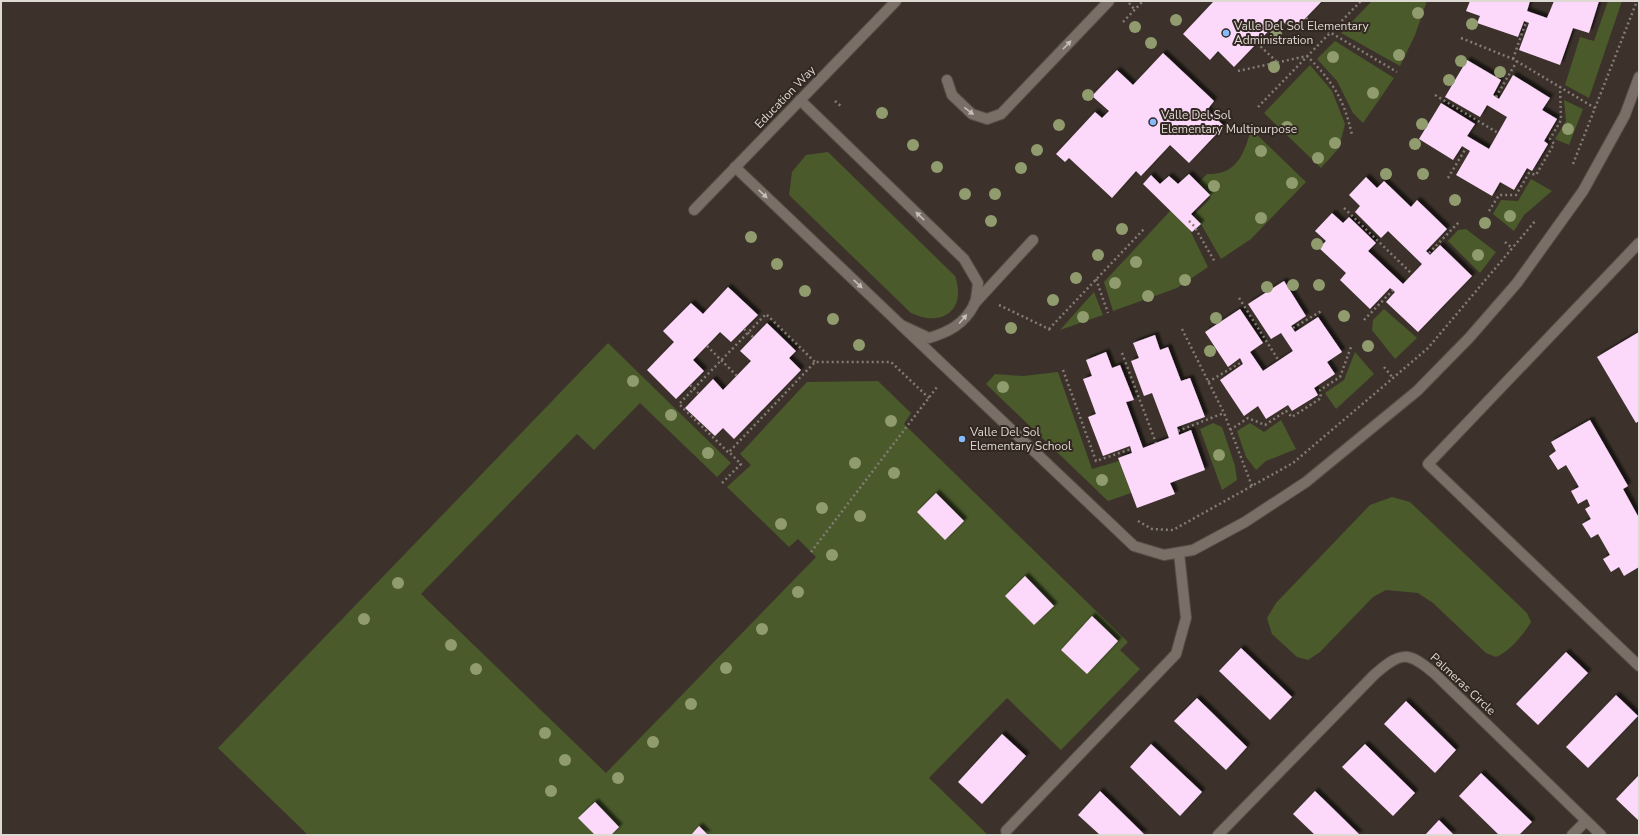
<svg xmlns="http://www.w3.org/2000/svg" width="1640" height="836" font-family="'Nunito Sans',sans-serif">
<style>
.green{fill:#4a5a2b}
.building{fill:#fcd9fb;filter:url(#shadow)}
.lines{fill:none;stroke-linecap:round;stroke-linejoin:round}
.minor-casing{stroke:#584f49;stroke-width:12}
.path{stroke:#847c76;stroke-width:2.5;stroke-dasharray:2 3;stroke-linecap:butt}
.minor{stroke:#7a6f66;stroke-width:10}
.tree{fill:#909b6e}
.oneway{fill:#c6beb8}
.poi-dot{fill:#86bbfb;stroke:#322821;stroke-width:1.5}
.labels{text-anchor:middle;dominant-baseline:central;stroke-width:4;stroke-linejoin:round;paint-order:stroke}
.poi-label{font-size:12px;fill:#dfd9d4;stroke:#322821;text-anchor:start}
.street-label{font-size:12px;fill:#dfd9d4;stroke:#322821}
</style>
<defs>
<filter id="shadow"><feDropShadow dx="3.5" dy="-3.5" stdDeviation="1" flood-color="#0009"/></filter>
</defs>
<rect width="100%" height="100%" fill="#3c322b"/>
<g class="green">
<polygon points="1372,1 1427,1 1415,35 1400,66 1341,33"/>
<polygon points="1608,1 1622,1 1589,98 1565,85 1580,37 1594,41"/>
<polygon points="1335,41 1394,78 1363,123 1353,113 1337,81 1317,59"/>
<polygon points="1310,65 1332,91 1345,124 1339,148 1321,168 1264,113"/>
<polygon points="1564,100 1583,109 1569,145 1555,139 1566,121"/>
<path d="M 1251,129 L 1306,182 L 1251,239 L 1221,259 L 1201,224 L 1193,216 L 1211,198 L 1197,184 L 1207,174 C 1210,174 1216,174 1219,173 C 1240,169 1246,147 1251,129 Z"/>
<path d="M 828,152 L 955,276 C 967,310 942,328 911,313 L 789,195 L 792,172 L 806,155 Z"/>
<polygon points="1531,179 1552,191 1524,215 1514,231 1493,214 1501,200 1518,201"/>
<polygon points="1172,209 1187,224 1208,267 1177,288 1113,311 1104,282"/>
<polygon points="1466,229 1496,252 1480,273 1448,241 1458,230"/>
<polygon points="1094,292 1103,315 1060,330"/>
<polygon points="1384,309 1417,338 1395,359 1372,330 1373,320"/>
<polygon points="608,343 731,463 717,477 640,403 594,450 577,434 421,594 606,773 816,557 798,539 789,547 727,487 751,465 740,454 807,382 878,381 911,413 904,424 1128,642 1120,650 1140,669 1061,750 1007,698 929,778 988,835 308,835 218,748"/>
<polygon points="1355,352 1374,374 1336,409 1325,393 1344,380"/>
<polygon points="1058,372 1092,469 1119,461 1131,493 1108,501 986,384 995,374 1023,376"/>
<polygon points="1281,420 1296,449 1266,461 1256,470 1246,457 1237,431 1250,423 1264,432"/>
<polygon points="1213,423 1222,427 1235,466 1237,480 1222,490 1200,429"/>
<path d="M 1392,497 L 1410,502 L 1527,613 L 1531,622 C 1522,636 1511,650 1496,657 L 1486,653 L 1433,603 L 1418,593 L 1386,590 L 1373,597 L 1320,652 L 1308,660 L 1297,657 L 1272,634 L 1267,618 L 1276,603 L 1370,505 Z"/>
</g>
<g class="building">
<polygon points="1214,1 1322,1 1293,31 1280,19 1234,67 1218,51 1210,60 1183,34"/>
<polygon points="1470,1 1530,1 1527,11 1547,18 1554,1 1599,1 1589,33 1573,28 1560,65 1519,50 1529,23 1524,21 1518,37 1477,23 1480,16 1466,11"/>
<polygon points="1163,53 1214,101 1207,110 1224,126 1189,163 1170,145 1141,176 1136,171 1112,198 1069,158 1065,162 1056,154 1095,112 1102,118 1109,111 1092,96 1117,70 1133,85"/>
<polygon points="1467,60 1501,80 1493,95 1499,99 1513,75 1550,98 1542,110 1557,119 1544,141 1548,144 1532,171 1527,168 1514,190 1500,182 1492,196 1456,175 1470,151 1462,146 1453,160 1419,139 1441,103 1475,124 1467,136 1489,149 1507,117 1487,105 1480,117 1445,97"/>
<polygon points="1189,174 1210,195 1191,214 1201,224 1192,232 1143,184 1151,175 1160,184 1169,176 1178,184"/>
<polygon points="1366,177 1377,188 1384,181 1411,207 1417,200 1447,229 1426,251 1430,255 1440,245 1472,276 1418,332 1386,302 1395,292 1390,288 1370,309 1340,280 1346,273 1319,248 1326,241 1315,231 1332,213 1343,223 1349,217 1376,243 1368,251 1403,284 1422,264 1388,231 1381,238 1355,212 1360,206 1349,195"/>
<polygon points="1284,281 1306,316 1291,326 1295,332 1318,317 1342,352 1327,362 1335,374 1314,388 1318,395 1292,411 1288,405 1266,419 1258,406 1244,416 1220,380 1243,364 1240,358 1228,367 1205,332 1240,309 1263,343 1250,352 1263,371 1293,351 1281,333 1271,339 1248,304"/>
<polygon points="728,287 758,315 731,342 720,332 693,360 704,371 676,399 647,370 674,342 663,331 691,303 703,314"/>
<polygon points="767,323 796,351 789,358 801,370 734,439 723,428 715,436 685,408 713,379 723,390 751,361 740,351"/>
<polygon points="1639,332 1639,421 1636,423 1597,357"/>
<polygon points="1155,335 1160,350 1168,347 1181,381 1190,378 1205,417 1177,427 1179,435 1191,430 1205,470 1170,483 1175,494 1137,508 1118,458 1132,453 1130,446 1103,456 1088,417 1096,414 1083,379 1092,376 1086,360 1106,352 1112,368 1120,365 1134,400 1126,402 1143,448 1169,438 1152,393 1144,396 1131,361 1139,358 1133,343"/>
<polygon points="1590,420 1628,486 1623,489 1639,518 1639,567 1624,576 1619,567 1611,572 1603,559 1610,555 1598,534 1591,538 1582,524 1591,519 1585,509 1590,506 1587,499 1578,504 1571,491 1579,487 1566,465 1558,470 1549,456 1556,451 1551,442"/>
<polygon points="936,493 964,521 945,540 917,512"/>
<polygon points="1025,576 1054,606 1034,625 1005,596"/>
<polygon points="1092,616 1118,641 1087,674 1061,650"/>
<polygon points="1241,648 1292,697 1270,720 1219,671"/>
<polygon points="1566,652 1588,673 1538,725 1516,704"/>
<polygon points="1616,695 1638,716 1588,768 1566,747"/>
<polygon points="1197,698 1247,747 1226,770 1174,721"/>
<polygon points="1406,701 1456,750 1435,773 1384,724"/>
<polygon points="1002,734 1026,756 982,804 958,782"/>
<polygon points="1151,744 1202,792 1180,816 1130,767"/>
<polygon points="1365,744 1415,793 1393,816 1342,767"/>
<polygon points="1481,773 1532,822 1519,835 1499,835 1459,796"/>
<polygon points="1639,775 1639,819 1638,820 1616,799"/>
<polygon points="1100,791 1145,835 1100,835 1078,815"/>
<polygon points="1315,791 1360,835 1315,835 1293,814"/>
<polygon points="595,802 619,827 611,835 595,835 578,818"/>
<polygon points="1439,820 1454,835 1425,835"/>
<polygon points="699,826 708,835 691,835"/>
</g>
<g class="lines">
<g class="minor-casing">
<g id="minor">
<polyline points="947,80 952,95 972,114 987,119 1001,114 1109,1"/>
<path d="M 735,167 L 901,325 L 929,338 C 949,332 964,324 974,305 C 977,299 977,290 978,283 L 964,259 L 800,100"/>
<polyline points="694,210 896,1"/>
<polyline points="1639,243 1428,464 1639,666"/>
<polyline points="974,304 1033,240"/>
<polyline points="901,325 1134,546 1164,555 1193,550 1245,522 1306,482 1417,391 1469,338 1517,283 1583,191 1625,115 1639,77"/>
<polyline points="1006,831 1176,654 1186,618 1179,553"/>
<path d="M 1218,835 L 1374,675 C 1401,651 1408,651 1435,674 L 1601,835"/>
<polyline points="1572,835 1586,821"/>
</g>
</g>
<g class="path">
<polyline points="1129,3 1135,10"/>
<polyline points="1306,18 1397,72"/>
<polyline points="1123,22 1143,1"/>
<polyline points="1461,38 1513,59 1595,108"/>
<polyline points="1257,43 1277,62"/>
<polyline points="1513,59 1526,22"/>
<path d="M 1238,71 L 1307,56 C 1333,82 1344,99 1352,135"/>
<polyline points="1435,95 1498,133"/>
<polyline points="1496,97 1517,61"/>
<polyline points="835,101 842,107"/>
<polyline points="1258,107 1361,1"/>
<polyline points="1573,164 1637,1"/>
<polyline points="1448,178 1466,148"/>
<polyline points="1344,208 1412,274"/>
<polyline points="1489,211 1499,195 1516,195 1529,173 1536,175 1554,144 1550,139 1561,120 1560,87"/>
<polyline points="1189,221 1194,226 1215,262"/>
<polyline points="1505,242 1512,248"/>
<polyline points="1429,253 1459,222"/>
<polyline points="1096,279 1108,313"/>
<polyline points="1239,298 1279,361"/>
<polyline points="999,305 1049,329 1050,333"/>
<polyline points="1364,320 1393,290"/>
<polyline points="1293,328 1323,310"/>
<polyline points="744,329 753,337"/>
<polyline points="1049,329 1144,229"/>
<polyline points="1182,329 1224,413 1252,486"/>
<polyline points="707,346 737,376"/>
<polyline points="1122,353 1156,443"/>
<polyline points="1384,367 1393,378"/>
<polyline points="1063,370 1096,461 1131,449"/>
<polyline points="1208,382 1242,362"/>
<polyline points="690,385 699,394"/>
<polyline points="1230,430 1248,418 1265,425 1286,411 1292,417 1321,398 1320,390 1340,377 1351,347"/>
<polyline points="1178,431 1224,413"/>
<polyline points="728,452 679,404 766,314 815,362"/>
<polyline points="722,483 741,464 729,452 815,362 891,362 929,398"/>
<polyline points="1138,521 1152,529 1173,530 1293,463 1393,378 1428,348 1536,220"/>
<polyline points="811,552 937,387"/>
</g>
<use href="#minor" class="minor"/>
</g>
<g class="tree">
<circle cx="1418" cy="13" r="6"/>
<circle cx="1176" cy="20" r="6"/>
<circle cx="1472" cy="24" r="6"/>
<circle cx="1135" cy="27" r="6"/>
<circle cx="1276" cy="34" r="6"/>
<circle cx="1151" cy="43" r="6"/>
<circle cx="1399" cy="55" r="6"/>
<circle cx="1333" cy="57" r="6"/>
<circle cx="1461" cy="61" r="6"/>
<circle cx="1274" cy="67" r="6"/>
<circle cx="1500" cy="72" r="6"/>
<circle cx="1449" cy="80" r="6"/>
<circle cx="1373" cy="93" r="6"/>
<circle cx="1088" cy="95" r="6"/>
<circle cx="882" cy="113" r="6"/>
<circle cx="1422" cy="124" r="6"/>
<circle cx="1059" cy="125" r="6"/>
<circle cx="1287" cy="127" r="6"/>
<circle cx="1568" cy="129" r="6"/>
<circle cx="1335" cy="143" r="6"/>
<circle cx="1415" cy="144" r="6"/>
<circle cx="913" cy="145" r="6"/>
<circle cx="1037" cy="150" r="6"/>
<circle cx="1261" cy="151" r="6"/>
<circle cx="1318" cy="158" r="6"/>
<circle cx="937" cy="167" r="6"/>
<circle cx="1021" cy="168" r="6"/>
<circle cx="1386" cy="174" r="6"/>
<circle cx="1423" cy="174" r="6"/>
<circle cx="1292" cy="183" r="6"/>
<circle cx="1214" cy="186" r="6"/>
<circle cx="965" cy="194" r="6"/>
<circle cx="995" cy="194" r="6"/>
<circle cx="1455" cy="200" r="6"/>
<circle cx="1510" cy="216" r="6"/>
<circle cx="1261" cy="218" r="6"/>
<circle cx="991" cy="221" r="6"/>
<circle cx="1485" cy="223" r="6"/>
<circle cx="1122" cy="229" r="6"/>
<circle cx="751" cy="237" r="6"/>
<circle cx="1317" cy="244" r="6"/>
<circle cx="1098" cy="255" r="6"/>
<circle cx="1478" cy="255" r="6"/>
<circle cx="1136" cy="262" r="6"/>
<circle cx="777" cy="264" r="6"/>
<circle cx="1076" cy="278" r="6"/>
<circle cx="1185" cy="280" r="6"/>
<circle cx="1115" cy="283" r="6"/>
<circle cx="1293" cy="285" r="6"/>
<circle cx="1319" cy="285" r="6"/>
<circle cx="1267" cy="287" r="6"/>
<circle cx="805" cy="291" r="6"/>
<circle cx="1148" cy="296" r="6"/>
<circle cx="1053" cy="300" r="6"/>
<circle cx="1344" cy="316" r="6"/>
<circle cx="1083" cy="317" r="6"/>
<circle cx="1216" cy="318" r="6"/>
<circle cx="833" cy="319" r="6"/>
<circle cx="1011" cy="328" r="6"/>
<circle cx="859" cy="345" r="6"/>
<circle cx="1368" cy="346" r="6"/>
<circle cx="1210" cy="351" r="6"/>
<circle cx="633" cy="381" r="6"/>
<circle cx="1003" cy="387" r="6"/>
<circle cx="671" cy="415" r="6"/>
<circle cx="891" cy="421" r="6"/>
<circle cx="708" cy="453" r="6"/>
<circle cx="1219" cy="455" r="6"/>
<circle cx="855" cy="463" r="6"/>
<circle cx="894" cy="473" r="6"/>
<circle cx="1102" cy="480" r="6"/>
<circle cx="822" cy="508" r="6"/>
<circle cx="860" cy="516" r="6"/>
<circle cx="781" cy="524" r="6"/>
<circle cx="832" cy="555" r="6"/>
<circle cx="398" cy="583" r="6"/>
<circle cx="798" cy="592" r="6"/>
<circle cx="364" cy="619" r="6"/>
<circle cx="762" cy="629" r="6"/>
<circle cx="451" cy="645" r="6"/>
<circle cx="726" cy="668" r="6"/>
<circle cx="476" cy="669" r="6"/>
<circle cx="691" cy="704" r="6"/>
<circle cx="545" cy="733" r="6"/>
<circle cx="653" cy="742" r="6"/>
<circle cx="565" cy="760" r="6"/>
<circle cx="618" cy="778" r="6"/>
<circle cx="551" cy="791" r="6"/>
</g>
<defs><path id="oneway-solid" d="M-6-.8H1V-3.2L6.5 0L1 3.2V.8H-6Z"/></defs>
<g class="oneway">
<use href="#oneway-solid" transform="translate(1067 45) rotate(-46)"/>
<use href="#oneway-solid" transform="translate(969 111) rotate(38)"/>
<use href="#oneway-solid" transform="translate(763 194) rotate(43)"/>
<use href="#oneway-solid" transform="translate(920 216) rotate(-136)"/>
<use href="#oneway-solid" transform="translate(858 284) rotate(43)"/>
<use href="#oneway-solid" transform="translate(963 319) rotate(-50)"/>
</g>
<g class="poi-dot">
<circle cx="1226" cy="33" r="4"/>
<circle cx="1153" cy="122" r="4"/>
<circle cx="962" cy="439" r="4"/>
</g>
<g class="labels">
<g class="poi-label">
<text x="1234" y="26">Valle Del Sol Elementary<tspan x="1234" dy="14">Administration</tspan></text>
<text x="1161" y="115">Valle Del Sol<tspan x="1161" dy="14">Elementary Multipurpose</tspan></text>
<text x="970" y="432">Valle Del Sol<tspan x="970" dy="14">Elementary School</tspan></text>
</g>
<g class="street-label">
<text transform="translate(785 97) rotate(-46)">Education Way</text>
<text transform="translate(1463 684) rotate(43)">Palmeras Circle</text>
</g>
</g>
<rect width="1640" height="836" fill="none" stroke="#dfd9d4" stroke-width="4"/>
</svg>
